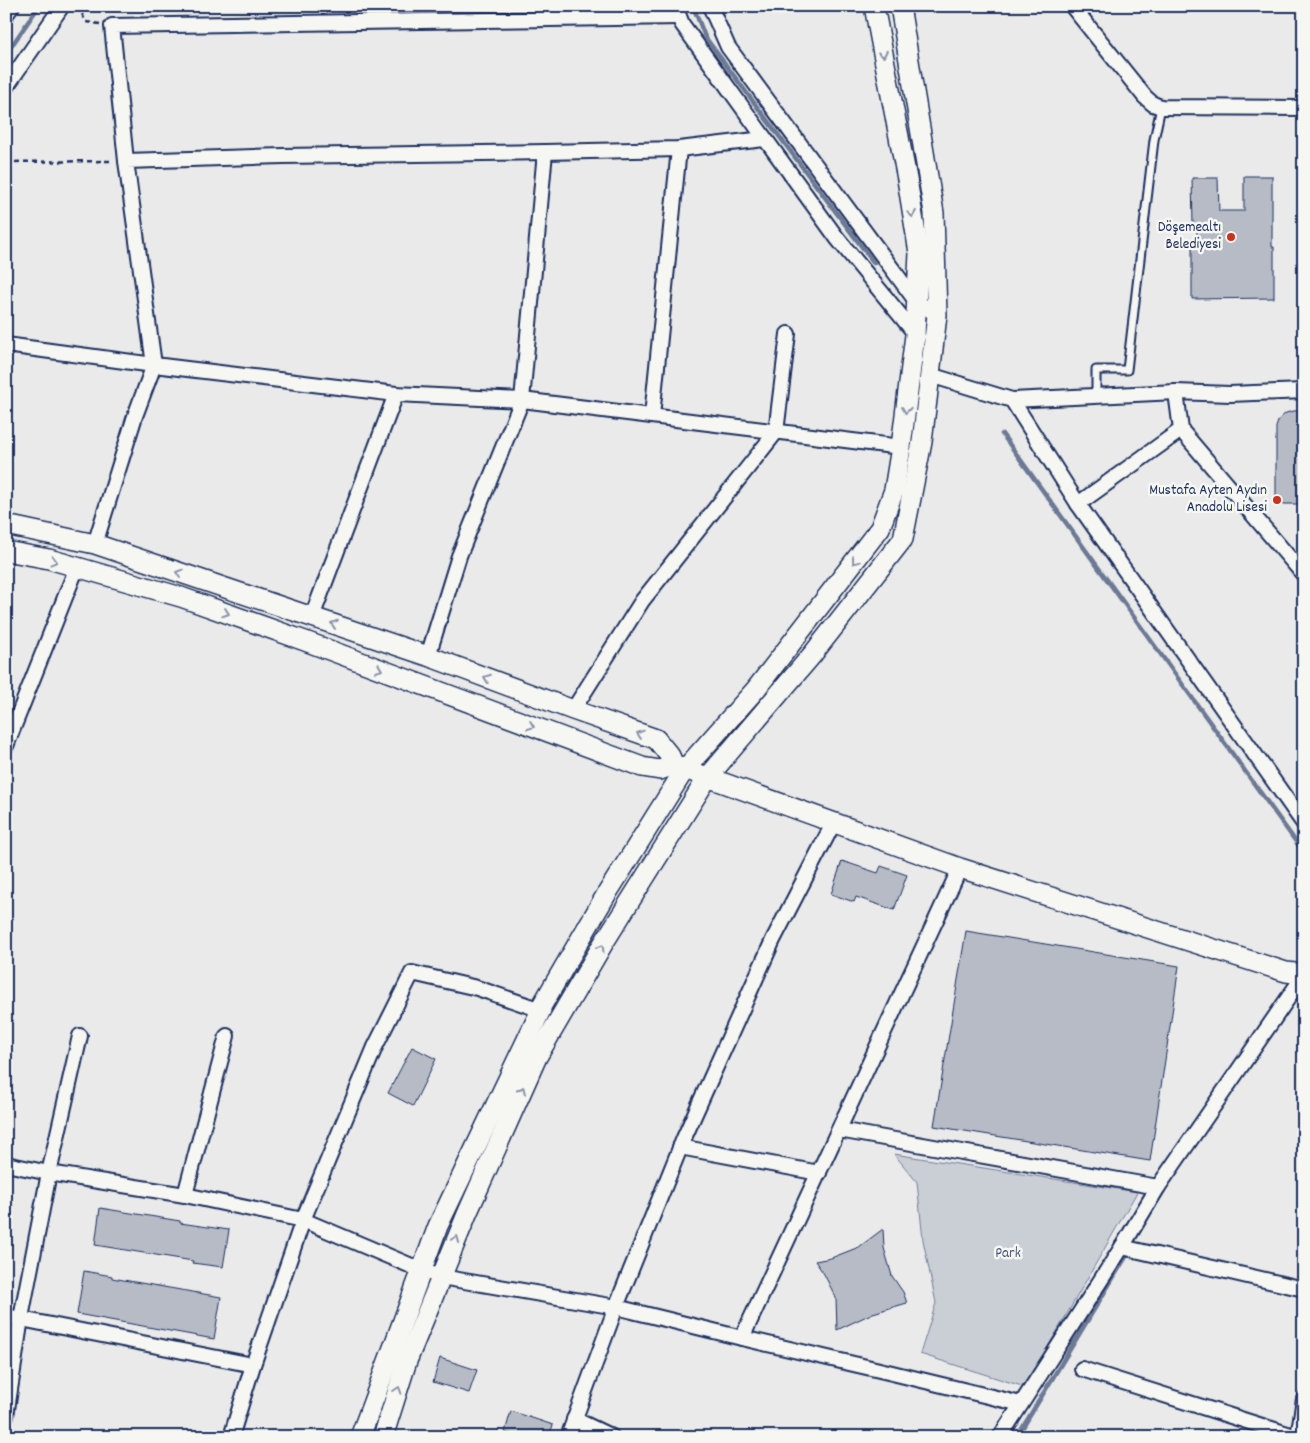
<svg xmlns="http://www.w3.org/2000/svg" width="1310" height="1443" font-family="Dekko,sans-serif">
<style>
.green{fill:#caced5;stroke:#727e9a}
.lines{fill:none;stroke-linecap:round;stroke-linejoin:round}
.stream{stroke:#6c7995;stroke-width:4.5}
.building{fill:#b6bbc6;stroke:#1b2f5e}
.lane-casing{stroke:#1b2f5e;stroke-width:11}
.street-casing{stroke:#1b2f5e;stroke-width:18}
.secondary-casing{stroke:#1b2f5e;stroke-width:22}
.path{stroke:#1b2f5e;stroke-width:2.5;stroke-dasharray:5 4;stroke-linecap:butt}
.lane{stroke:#f6f6f2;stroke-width:7}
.street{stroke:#f6f6f2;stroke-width:14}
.secondary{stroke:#f6f6f2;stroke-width:19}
.oneway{stroke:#8892a8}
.poi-dot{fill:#c8321e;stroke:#f6f6f2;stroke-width:2}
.labels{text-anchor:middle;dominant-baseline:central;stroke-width:5;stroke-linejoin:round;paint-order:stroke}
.poi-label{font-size:15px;fill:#1b2f5e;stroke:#f6f6f2;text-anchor:end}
.park-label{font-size:15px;fill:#47577c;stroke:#f6f6f2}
</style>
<rect width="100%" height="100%" fill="#e9eae9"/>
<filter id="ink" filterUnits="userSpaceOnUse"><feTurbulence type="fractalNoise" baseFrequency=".02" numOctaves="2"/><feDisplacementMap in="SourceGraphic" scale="10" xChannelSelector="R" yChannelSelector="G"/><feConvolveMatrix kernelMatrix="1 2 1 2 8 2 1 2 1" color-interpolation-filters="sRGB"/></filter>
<g filter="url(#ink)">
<polygon class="green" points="894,1154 1137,1192 1025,1387 920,1354 936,1303 923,1240 917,1182"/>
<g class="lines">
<g class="stream">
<polyline points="693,6 705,37 874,263"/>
<polyline points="6,54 39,6"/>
<polyline points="1002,434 1304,853"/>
<polyline points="1017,1437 1127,1255"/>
</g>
</g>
<g class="building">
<polygon points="1244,176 1272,176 1272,247 1274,247 1274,298 1192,299 1192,248 1197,248 1197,225 1193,225 1192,178 1218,178 1219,211 1244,211"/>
<polygon points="1293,411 1304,411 1304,504 1276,504 1276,427 1279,419 1286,413"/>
<polygon points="842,861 878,873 881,866 907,875 894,910 856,897 854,902 831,894"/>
<polygon points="966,931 1179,966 1150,1161 934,1126"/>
<polygon points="412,1047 436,1059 413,1106 388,1093"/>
<polygon points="100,1208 180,1221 180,1223 229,1230 223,1267 192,1263 193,1261 95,1245"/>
<polygon points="883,1229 884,1248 892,1276 903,1292 907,1303 873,1313 837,1330 836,1298 824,1274 815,1261 831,1258 859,1247"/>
<polygon points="84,1271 112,1276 112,1278 221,1297 214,1339 77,1314"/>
<polygon points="440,1358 477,1370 469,1393 433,1382"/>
<polygon points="511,1411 553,1425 549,1437 519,1437 505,1432"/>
</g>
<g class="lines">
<g class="lane-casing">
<polyline id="lane" points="1096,396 1096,370 1127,370 1154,140 1161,107"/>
</g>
<g class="street-casing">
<g id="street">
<polyline points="675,6 682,24 837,238 918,337"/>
<polyline points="710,6 728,47 916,301 937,315"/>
<polyline points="1072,6 1145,97 1153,104 1161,107 1304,108"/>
<polyline points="6,14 12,6"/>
<polyline points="6,87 62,6"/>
<polyline points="126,161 112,26 679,17"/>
<polyline points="6,345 154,365 396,394 522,400 901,447"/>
<polyline points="930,375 1012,400 1078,504 1304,824"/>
<polyline points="1012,400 1176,392 1230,394 1304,391"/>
<polyline points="652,416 679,149"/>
<polyline points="1181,430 1304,575"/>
<polyline points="1078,504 1181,430 1176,392"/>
<polyline points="95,544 135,416 154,365 126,161 283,156 545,152 679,149 764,139"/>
<polyline points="312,617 396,394"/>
<polyline points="428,656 459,556 522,400 545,152"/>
<polyline points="573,710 642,601 776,432 788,334"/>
<polyline points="6,746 77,567"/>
<polyline points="839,1130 1158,1187"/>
<polyline points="680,1147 819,1173"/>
<polyline points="6,1164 49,1173 185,1195 303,1220 421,1270 441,1277 616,1307 742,1338 888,1372 1021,1404"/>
<polyline points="185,1195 227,1036"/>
<polyline points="1122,1247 1304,1289"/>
<polyline points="6,1316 253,1365"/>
<polyline points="742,1338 960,868"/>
<polyline points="1082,1369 1297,1437"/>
<polyline points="6,1416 21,1318 49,1173 80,1036"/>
<polyline points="574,1419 612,1437"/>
<polyline points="231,1437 253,1365 303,1220 375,1047 412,973 477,988 541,1010"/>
<polyline points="568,1437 616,1307 684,1138 773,940 834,822"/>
<polyline points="1000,1437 1122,1247 1158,1187 1304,975"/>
<polyline points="1298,1437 1304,1399"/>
</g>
</g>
<g class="secondary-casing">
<g id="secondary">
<polyline points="6,525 95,544 428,656 573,710 656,739 670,756 674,765"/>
<polyline points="6,551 49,559 181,597 305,641 642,767 660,770 674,765 960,868 1286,972 1304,974"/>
<polyline points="360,1437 438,1226 541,1010 541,1007 606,895 685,769 756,689 880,528 894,490 901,447 915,335 919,253 907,179 874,6"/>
<polyline points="383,1437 407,1361 467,1214 537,1057 603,944 708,777 812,655 903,539 922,442 937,315 934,213 900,6"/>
</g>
</g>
<g class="path">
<polyline points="78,6 86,22 100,24"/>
<polyline points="6,162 112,161"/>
</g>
<use href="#lane" class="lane"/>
<use href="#street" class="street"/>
<use href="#secondary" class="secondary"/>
</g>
<defs><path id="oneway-chevron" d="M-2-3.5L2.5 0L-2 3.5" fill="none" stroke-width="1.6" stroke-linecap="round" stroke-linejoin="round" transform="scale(1.25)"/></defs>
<g class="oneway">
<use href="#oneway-chevron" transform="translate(883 54) rotate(79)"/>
<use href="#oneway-chevron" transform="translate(912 214) rotate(81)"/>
<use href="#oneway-chevron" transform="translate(906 410) rotate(97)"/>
<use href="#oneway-chevron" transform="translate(54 561) rotate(15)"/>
<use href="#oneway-chevron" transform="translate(855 561) rotate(128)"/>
<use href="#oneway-chevron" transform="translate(179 573) rotate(-161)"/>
<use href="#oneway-chevron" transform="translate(226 613) rotate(19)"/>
<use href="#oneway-chevron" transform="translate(334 624) rotate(-162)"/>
<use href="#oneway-chevron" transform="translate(379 669) rotate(21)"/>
<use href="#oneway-chevron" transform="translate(487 678) rotate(-159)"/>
<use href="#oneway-chevron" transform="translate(531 726) rotate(21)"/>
<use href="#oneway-chevron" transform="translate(640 734) rotate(-161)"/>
<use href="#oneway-chevron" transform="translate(601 948) rotate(-59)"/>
<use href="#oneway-chevron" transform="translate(522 1090) rotate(-66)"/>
<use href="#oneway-chevron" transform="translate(456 1239) rotate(-68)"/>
<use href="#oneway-chevron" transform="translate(398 1390) rotate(-72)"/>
</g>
</g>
<g class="poi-dot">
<circle cx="1231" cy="237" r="5"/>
<circle cx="1277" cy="500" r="5"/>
</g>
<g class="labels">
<g class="poi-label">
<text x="1221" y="228">Döşemealtı<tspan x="1221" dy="17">Belediyesi</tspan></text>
<text x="1267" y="491">Mustafa Ayten Aydın<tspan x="1267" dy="17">Anadolu Lisesi</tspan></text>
</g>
<g class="park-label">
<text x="1008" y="1254">Park</text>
</g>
</g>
<rect width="1310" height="1443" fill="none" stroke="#f6f6f2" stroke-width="25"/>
<rect x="12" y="12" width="1285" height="1418" fill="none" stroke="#1b2f5e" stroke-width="2" filter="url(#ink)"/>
</svg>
